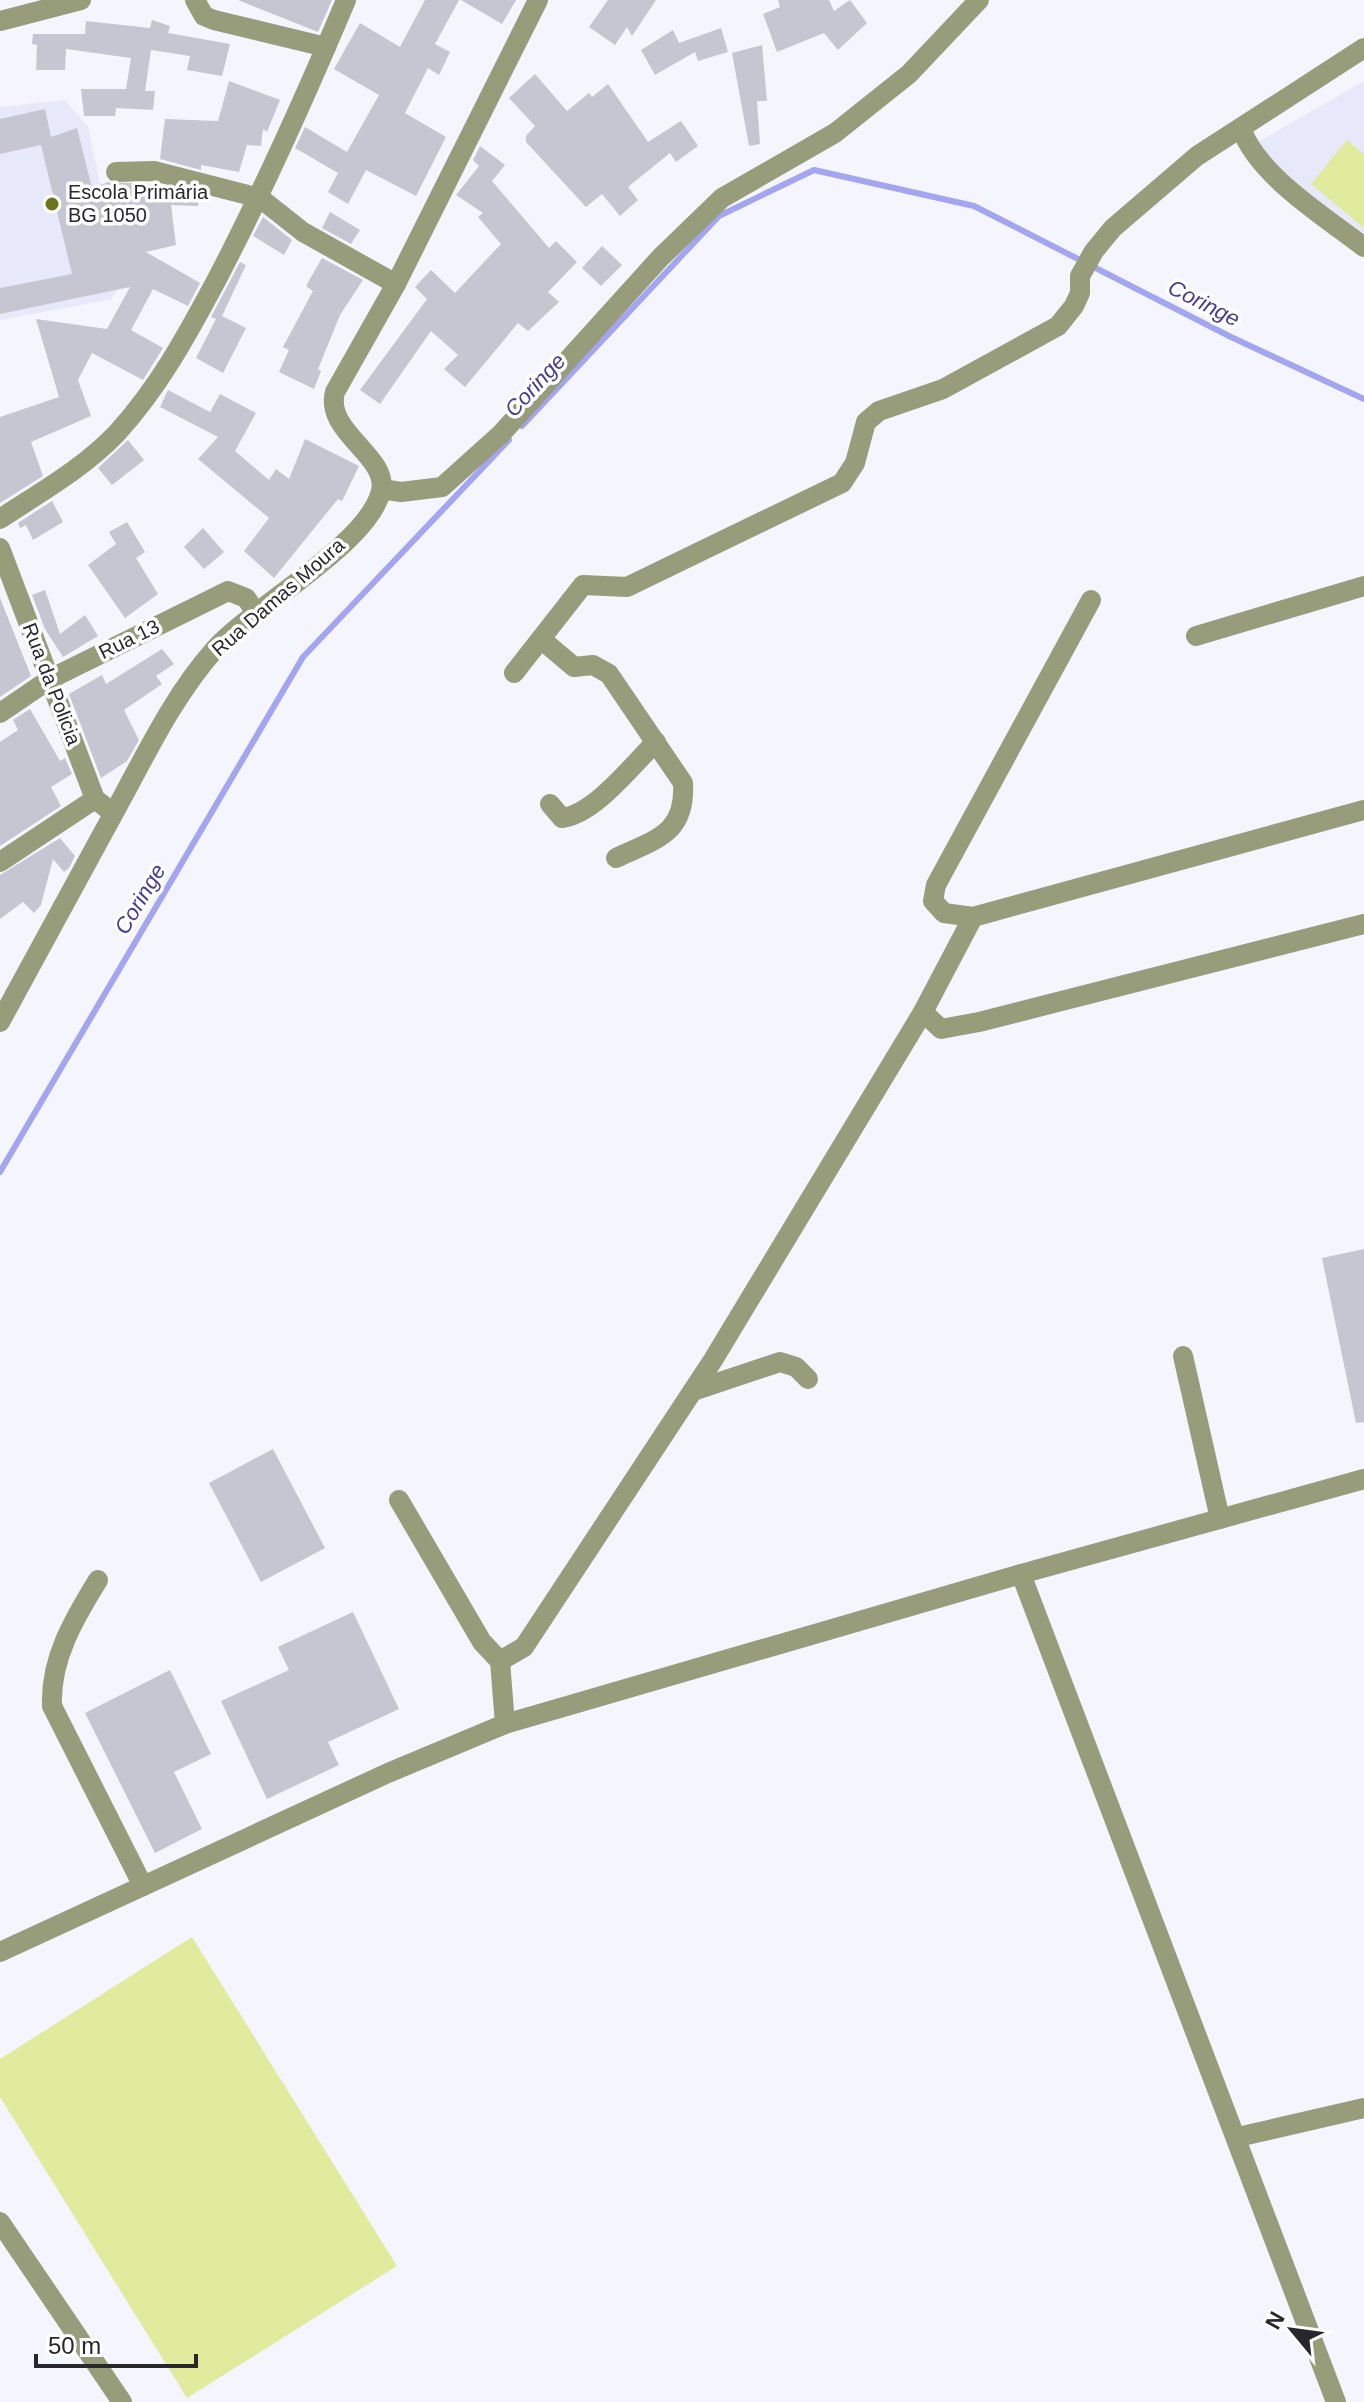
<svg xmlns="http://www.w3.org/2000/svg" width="1364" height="2402" font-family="Arial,sans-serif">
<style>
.built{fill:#e7e9fb}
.green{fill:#e0eb9e}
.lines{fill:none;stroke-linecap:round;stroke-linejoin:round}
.stream{stroke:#a3a5f1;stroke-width:6}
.building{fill:#c5c6d1}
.minor{stroke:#979d7a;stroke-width:20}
.poi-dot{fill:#6c751e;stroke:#fff;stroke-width:3}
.labels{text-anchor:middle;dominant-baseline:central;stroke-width:7;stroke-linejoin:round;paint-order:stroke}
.poi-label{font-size:20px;fill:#28282c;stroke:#fff;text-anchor:start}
.street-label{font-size:20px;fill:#28282c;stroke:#fff}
.water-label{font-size:22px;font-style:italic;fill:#443d94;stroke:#fff}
</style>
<rect width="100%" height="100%" fill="#f4f5fe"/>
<g class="built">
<polygon points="1364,81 1364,241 1249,147"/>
<polygon points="65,100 88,127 121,282 112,299 0,320 0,107"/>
</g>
<g class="green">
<polygon points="1347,140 1364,154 1364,228 1311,184"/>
<polygon points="192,1937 397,2266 187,2398 0,2097 0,2059"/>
</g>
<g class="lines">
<g class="stream">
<polyline points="522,426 719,216 814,170 974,206 1231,337 1364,399"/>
<polyline points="0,1172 303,657 509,440"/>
</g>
</g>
<g class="building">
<polygon points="238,0 332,0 318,32"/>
<polygon points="425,0 459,0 435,44 450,52 439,75 428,68 405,113 446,137 416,196 366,170 348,204 328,192 338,173 295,148 305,127 347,152 379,95 334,69 360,23 400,47"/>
<polygon points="461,0 516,0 502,24"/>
<polygon points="608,0 656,0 632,36 627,27 615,45 589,27"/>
<polygon points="778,0 829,0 834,11 850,0 867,23 838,50 824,33 777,52 763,14 780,7"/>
<polygon points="152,20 170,26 168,33 230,44 222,76 187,70 190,56 151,50 145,91 155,91 153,110 116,108 115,116 84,116 81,89 126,89 131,58 66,49 65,70 36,70 37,45 32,44 33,34 85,34 86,21 150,28"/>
<polygon points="721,28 728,52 698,61 695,52 655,75 641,50 673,30 679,43"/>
<polygon points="762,45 767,101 757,101 760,144 749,146 732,53"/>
<polygon points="535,74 567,111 589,93 592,97 608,84 648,142 681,121 698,146 676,162 670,153 628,187 638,200 620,216 602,194 586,207 526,142 526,136 535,126 509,98"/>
<polygon points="229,81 280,100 267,132 263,129 261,146 247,145 239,172 201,165 201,170 160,159 165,119 218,121"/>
<polygon points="45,109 51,137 77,128 92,188 108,182 153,184 199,196 198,206 171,205 176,245 146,252 200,283 188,306 153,289 131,330 163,348 143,380 92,353 78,380 91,416 31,442 43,476 0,503 0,417 59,397 36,319 107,329 130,287 0,314 0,288 72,274 41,145 0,154 0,119"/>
<polygon points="480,146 505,165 492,181 549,248 556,241 577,262 548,292 559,302 528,331 518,323 465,387 444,369 458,355 431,331 380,404 360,390 427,299 415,287 431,270 455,293 501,244 478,217 483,213 456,195 479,166 473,160"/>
<polygon points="330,212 360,230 351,244 322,228"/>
<polygon points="263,217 292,240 284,255 253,236"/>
<polygon points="602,246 622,265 601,286 582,268"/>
<polygon points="322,258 363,280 340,315 318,369 321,371 314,389 279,372 289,350 283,347 313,291 306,286"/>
<polygon points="240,262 246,265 222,316 246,328 223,373 196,358 216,319 211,317"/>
<polygon points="168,390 210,412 220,394 256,413 235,451 269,480 276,469 289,479 305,439 359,466 342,501 338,499 274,578 244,551 269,518 198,459 218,437 160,407"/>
<polygon points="128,440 144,460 112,485 98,468"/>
<polygon points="52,501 63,522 33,540 26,525 20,528 18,523"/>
<polygon points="127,522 145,552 136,558 158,594 125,618 88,565 116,544 109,532"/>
<polygon points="203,528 224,552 204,569 184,547"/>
<polygon points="45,590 60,634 85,615 98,636 63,657 45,629 32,595"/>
<polygon points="0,598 31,676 0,697"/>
<polygon points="162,649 174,664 156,676 162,684 124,710 139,740 127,761 101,778 69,694 102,675 106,684"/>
<polygon points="30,709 60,761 65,758 72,774 51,787 61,806 0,846 0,742 18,730 13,720"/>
<polygon points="60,838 75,856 69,868 64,872 53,859 41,905 34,913 23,902 0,919 0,875"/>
<polygon points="1364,1249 1364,1422 1356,1423 1322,1258"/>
<polygon points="273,1449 325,1548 261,1582 209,1483"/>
<polygon points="353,1612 399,1709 328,1742 339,1765 267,1799 221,1701 289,1670 278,1647"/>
<polygon points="170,1670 211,1754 174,1772 202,1829 155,1853 85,1713"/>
</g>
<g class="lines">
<g class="minor">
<polyline points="195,0 204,16 214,20 326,47"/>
<polyline points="0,21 81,0"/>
<path d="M 1241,128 C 1258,176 1324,216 1364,247"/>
<polyline points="116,172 154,171 260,198 303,232 396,284"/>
<polyline points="382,489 401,492 442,487 501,434 660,258 722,198 835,133 909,74 979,0"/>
<path d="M 0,519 C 39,493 84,468 117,433 C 159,387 187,335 216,281 C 264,189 306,95 346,0"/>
<polyline points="0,548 95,799 113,813"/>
<polyline points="1196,636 1364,586"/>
<path d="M 541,639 L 574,667 L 593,665 L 609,674 L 683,783 C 686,834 656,839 616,858"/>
<polyline points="514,673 583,585 627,587 842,483 855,463 866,422 879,411 943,389 1058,326 1074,306 1080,293 1080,276 1094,251 1113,228 1197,156 1364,48"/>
<polyline points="0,713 50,679 228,591 246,598 257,614"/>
<path d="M 550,804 L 562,818 C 595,814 632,765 656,742"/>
<polyline points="0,862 95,799"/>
<polyline points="973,917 944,913 933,901 936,885 1091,600"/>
<polyline points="923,1012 941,1029 979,1022 1364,924"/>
<path d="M 0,1022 C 41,948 81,872 122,798 C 150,746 176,693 215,649 C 251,608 369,544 381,491 C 389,456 324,432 335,392 L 396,284 L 538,0"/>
<polyline points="1183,1356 1220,1519"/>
<polyline points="693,1391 780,1362 796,1367 808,1379"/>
<polyline points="399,1500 482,1642 500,1661 505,1724"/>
<polyline points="1021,1574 1336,2402"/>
<path d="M 98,1580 C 74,1619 50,1659 52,1706 L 143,1886"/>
<polyline points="500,1661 524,1647 713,1360 923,1012 973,917 1364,810"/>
<polyline points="0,1952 388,1773 505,1724 1021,1574 1364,1479"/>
<polyline points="1238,2137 1364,2108"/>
<polyline points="0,2222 122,2402"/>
</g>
</g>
<circle class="poi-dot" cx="52" cy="204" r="8"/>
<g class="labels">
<g class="poi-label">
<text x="68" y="192">Escola Primária<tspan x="68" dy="23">BG 1050</tspan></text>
</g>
<g class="street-label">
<text transform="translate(278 597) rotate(-41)">Rua Damas Moura</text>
<text transform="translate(129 639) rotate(-26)">Rua 13</text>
<text transform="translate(52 684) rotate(69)">Rua da Policia</text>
</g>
<g class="water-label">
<text transform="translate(1204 303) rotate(27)">Coringe</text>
<text transform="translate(535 385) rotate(-47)">Coringe</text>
<text transform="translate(140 899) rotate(-59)">Coringe</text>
</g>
</g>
<g transform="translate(1292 2330) rotate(299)" stroke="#ffffff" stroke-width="6" paint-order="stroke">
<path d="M0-6L14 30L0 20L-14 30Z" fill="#28282c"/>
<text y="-12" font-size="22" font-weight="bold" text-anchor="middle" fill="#28282c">N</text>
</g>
<path d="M36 2354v12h160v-12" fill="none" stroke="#28282c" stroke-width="4"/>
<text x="48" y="2354" font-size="24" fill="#28282c" stroke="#ffffff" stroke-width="6" paint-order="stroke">50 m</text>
</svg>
